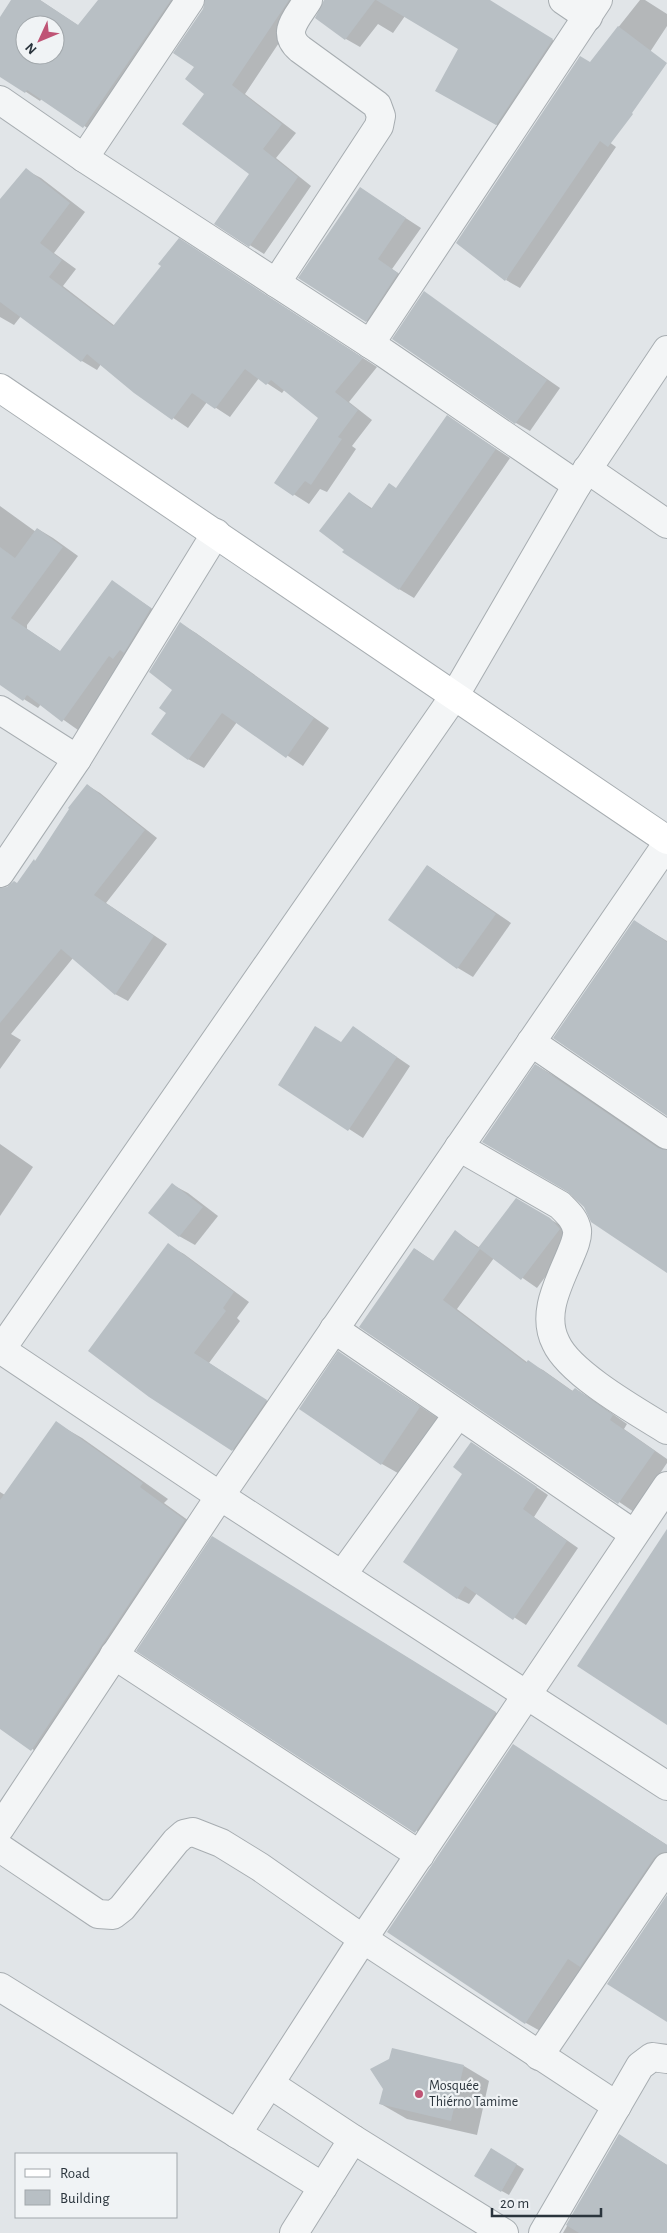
<svg xmlns="http://www.w3.org/2000/svg" width="667" height="2233" font-family="'Alegreya Sans',sans-serif">
<style>
.shadow{fill:#0003;fill-rule:evenodd}
.building{fill:#b8bfc4;fill-rule:evenodd}
.lines{fill:none;stroke-linecap:round;stroke-linejoin:round}
.street-casing{stroke:#a7adb1;stroke-width:30}
.secondary-casing{stroke:#a7adb1;stroke-width:30}
.street{stroke:#f3f5f6;stroke-width:28}
.secondary{stroke:#fff;stroke-width:28}
.poi-dot{fill:#bf5475;stroke:#f0f3f5;stroke-width:2}
.labels{text-anchor:middle;dominant-baseline:central;stroke-width:4.5;stroke-linejoin:round;paint-order:stroke}
.poi-label{font-size:14px;fill:#2b353d;stroke:#f0f3f5;text-anchor:start}
</style>
<rect width="100%" height="100%" fill="#e1e5e8"/>
<g class="shadow">
<path d="M 13,0 L 40,0 L 79,26 L 103,0 L 191,0 L 98,135 L 42,98 L 40,101 L 0,75 L 0,19 ZM 25,25 L 55,25 L 55,55 L 25,55 Z"/>
<polygon points="207,0 311,0 302,8 245,94 296,133 276,158 311,186 264,254 216,224 251,174 206,94 196,66"/>
<polygon points="325,0 487,0 567,49 511,133 437,90 459,49 405,16 393,33 378,24 360,47 346,39"/>
<polygon points="640,0 645,0 667,14 667,26 597,133 616,147 520,288 506,280 590,63"/>
<polygon points="26,170 41,178 85,212 54,253 76,269 63,286 115,326 194,249 377,367 349,402 372,420 352,446 356,449 327,492 320,489 309,504 276,483 319,417 285,389 282,393 259,378 230,417 207,402 188,428 135,392 101,364 97,370 82,361 21,316 14,325 0,317 0,201"/>
<polygon points="361,189 421,228 392,269 413,283 382,330 366,321"/>
<polygon points="424,293 560,388 530,431 516,423"/>
<polygon points="447,417 510,458 414,598 399,589 349,493 373,509 397,489"/>
<polygon points="0,506 36,532 38,529 53,538 78,556 27,625 27,629 61,652 112,582 166,618 124,664 78,730 41,704 38,708 0,684"/>
<polygon points="181,624 196,633 329,728 303,766 237,722 204,768 188,759 168,713 174,690"/>
<polygon points="87,785 100,793 157,838 106,903 167,944 128,1001 115,994 73,958 11,1034 21,1040 0,1069 0,899 18,884 36,862"/>
<polygon points="428,866 511,923 473,977 458,968"/>
<polygon points="634,921 667,941 667,1115"/>
<polygon points="353,1027 410,1066 363,1138 279,1084 342,1043"/>
<polygon points="536,1065 561,1080 667,1151 667,1272"/>
<polygon points="0,1144 33,1167 0,1216"/>
<polygon points="173,1185 188,1193 218,1216 195,1245 179,1236"/>
<polygon points="516,1199 565,1228 574,1238 537,1288 494,1258 457,1309 528,1363 543,1370 574,1392 575,1389 590,1398 627,1424 624,1429 667,1459 667,1463 634,1512 361,1327 415,1249 435,1262 456,1232 480,1248"/>
<polygon points="168,1245 184,1254 249,1302 237,1318 240,1321 209,1363 281,1410 248,1459 149,1396"/>
<polygon points="339,1353 441,1420 403,1476 382,1464"/>
<polygon points="56,1423 82,1438 168,1499 164,1503 210,1536 57,1765 0,1728 0,1492 5,1495"/>
<polygon points="472,1443 548,1495 534,1517 578,1548 526,1625 477,1593 469,1604 457,1598 464,1473"/>
<polygon points="238,1553 521,1728 442,1847 138,1650"/>
<polygon points="513,1746 667,1845 667,1891 551,2037 526,2023"/>
<polygon points="464,2066 489,2081 477,2135 407,2119 381,2104"/>
<polygon points="619,2135 667,2165 667,2233 563,2233"/>
<polygon points="491,2149 524,2169 509,2195 475,2176"/>
</g>
<g class="building">
<path d="M 11,0 L 40,0 L 78,25 L 98,0 L 171,0 L 83,128 L 27,90 L 25,93 L 0,77 L 0,17 ZM 25,25 L 55,25 L 55,55 L 25,55 Z"/>
<polygon points="205,0 289,0 232,85 282,124 263,149 298,177 249,247 214,224 249,174 182,124 204,94 185,79 194,67 173,53 203,9"/>
<polygon points="324,0 375,0 345,40 315,18"/>
<polygon points="376,0 490,0 553,39 496,125 435,91 458,49"/>
<polygon points="618,26 667,63 632,113 633,114 608,147 600,141 505,281 456,243 580,56 590,62"/>
<polygon points="26,168 70,203 40,243 62,260 49,277 113,326 161,266 158,264 179,238 363,358 335,392 358,410 338,437 342,439 311,485 305,481 293,496 274,483 318,418 271,380 266,385 245,369 215,409 192,393 172,420 134,393 87,354 81,362 0,302 0,199"/>
<polygon points="360,187 406,218 378,259 398,273 366,322 298,278"/>
<polygon points="424,291 547,380 515,424 392,339"/>
<polygon points="447,415 496,449 399,590 342,552 344,550 319,531 349,492 371,509 389,483 396,488"/>
<polygon points="37,528 63,547 11,618 60,651 112,580 151,608 124,653 120,650 113,659 109,656 62,722 27,695 23,701 0,685 0,547 15,558"/>
<polygon points="180,622 314,718 286,758 222,713 188,760 151,734 166,713 159,708 172,690 149,672"/>
<polygon points="87,784 145,830 94,895 154,936 115,995 61,949 0,1023 0,888 7,887 14,881 17,883 34,859 35,861 69,809 68,808"/>
<polygon points="427,865 496,914 457,969 388,920"/>
<polygon points="634,920 667,942 667,1116 553,1038"/>
<polygon points="315,1026 341,1042 353,1026 397,1057 348,1131 278,1085"/>
<polygon points="535,1064 658,1148 667,1150 667,1273 591,1222 584,1207 568,1192 482,1142"/>
<polygon points="172,1183 203,1207 179,1237 148,1213"/>
<polygon points="516,1198 550,1218 560,1229 521,1280 480,1249 443,1300 526,1363 528,1360 572,1391 575,1388 613,1415 610,1420 655,1451 618,1504 359,1327 414,1248 433,1261 455,1230 478,1248"/>
<polygon points="168,1243 234,1292 223,1308 226,1311 194,1353 267,1400 232,1451 149,1397 88,1351"/>
<polygon points="338,1351 420,1407 381,1465 299,1409"/>
<polygon points="56,1421 143,1483 140,1487 185,1520 31,1751 0,1729 0,1500"/>
<polygon points="471,1442 537,1487 523,1509 567,1541 513,1620 465,1586 457,1599 403,1562 462,1474 453,1467"/>
<polygon points="667,1529 667,1725 577,1666"/>
<polygon points="212,1536 496,1712 415,1833 136,1651"/>
<polygon points="513,1744 667,1845 667,1852 660,1853 654,1858 580,1967 568,1959 525,2024 387,1932"/>
<polygon points="667,1895 667,2022 607,1984"/>
<polygon points="392,2048 464,2065 451,2121 379,2104 383,2089 370,2069 389,2059"/>
<polygon points="619,2134 667,2165 667,2233 579,2233 566,2225"/>
<polygon points="491,2148 517,2164 501,2192 474,2176"/>
</g>
<g class="lines">
<g class="street-casing">
<g id="street">
<polyline points="563,0 588,17"/>
<polyline points="0,100 84,158 384,353 577,485"/>
<polyline points="84,158 190,0"/>
<path d="M 276,283 L 379,126 L 381,116 L 377,105 L 300,49 C 280,32 298,17 308,0"/>
<polyline points="370,344 598,0"/>
<polyline points="587,469 667,524"/>
<polyline points="0,710 77,759"/>
<polyline points="0,873 77,759 216,533"/>
<polyline points="531,1042 667,1135"/>
<path d="M 459,1147 L 560,1205 C 568,1213 575,1219 577,1230 C 578,1238 573,1249 570,1256 C 559,1283 541,1314 556,1343 C 570,1374 638,1412 667,1430"/>
<polyline points="334,1329 634,1534"/>
<polyline points="0,1349 220,1496 667,1786"/>
<polyline points="0,1351 455,695 577,485 667,350"/>
<polyline points="342,1575 458,1414"/>
<polyline points="114,1655 420,1855"/>
<polyline points="0,1828 220,1496 667,844"/>
<polyline points="0,1848 98,1914 113,1915 122,1908 176,1841 184,1834 193,1832 221,1843 260,1867 363,1939 617,2106"/>
<polyline points="0,1987 323,2187"/>
<polyline points="539,2056 667,1867"/>
<polyline points="270,2084 353,2139 504,2233"/>
<polyline points="237,2134 363,1939 667,1486"/>
<polyline points="294,2233 353,2139"/>
<polyline points="543,2233 640,2066 652,2057 667,2059"/>
</g>
</g>
<g class="secondary-casing">
<polyline id="secondary" points="0,388 667,840"/>
</g>
<use href="#street" class="street"/>
<use href="#secondary" class="secondary"/>
</g>
<circle class="poi-dot" cx="419" cy="2094" r="5"/>
<g class="labels">
<g class="poi-label">
<text x="429" y="2086">Mosquée<tspan x="429" dy="16">Thiérno Tamime</tspan></text>
</g>
</g>
<rect x="15" y="2153" width="162" height="65" fill="#f0f3f5" stroke="#a1a7ab"/>
<rect x="25" y="2169" width="25" height="8" fill="#ffffff" stroke="#a1a7ab"/>
<text x="60" y="2178" font-size="15" fill="#2b353d">Road</text>
<rect x="25" y="2190" width="25" height="15" fill="#b8bfc4" stroke="#a1a7ab"/>
<text x="60" y="2203" font-size="15" fill="#2b353d">Building</text>
<g transform="translate(40 40) rotate(226)"><circle r="24" fill="#f0f3f5" stroke="#a1a7ab"/>
<path d="M0-4L9 19L0 12L-9 19Z" fill="#bf5475"/>
<text y="-8" font-size="14" font-weight="bold" text-anchor="middle" fill="#2b353d">N</text>
</g>
<path d="M492 2208v8h109v-8" fill="none" stroke="#2b353d" stroke-width="2.5"/>
<text x="500" y="2208" font-size="15" fill="#2b353d" stroke="#f0f3f5" stroke-width="4" paint-order="stroke">20 m</text>
</svg>
